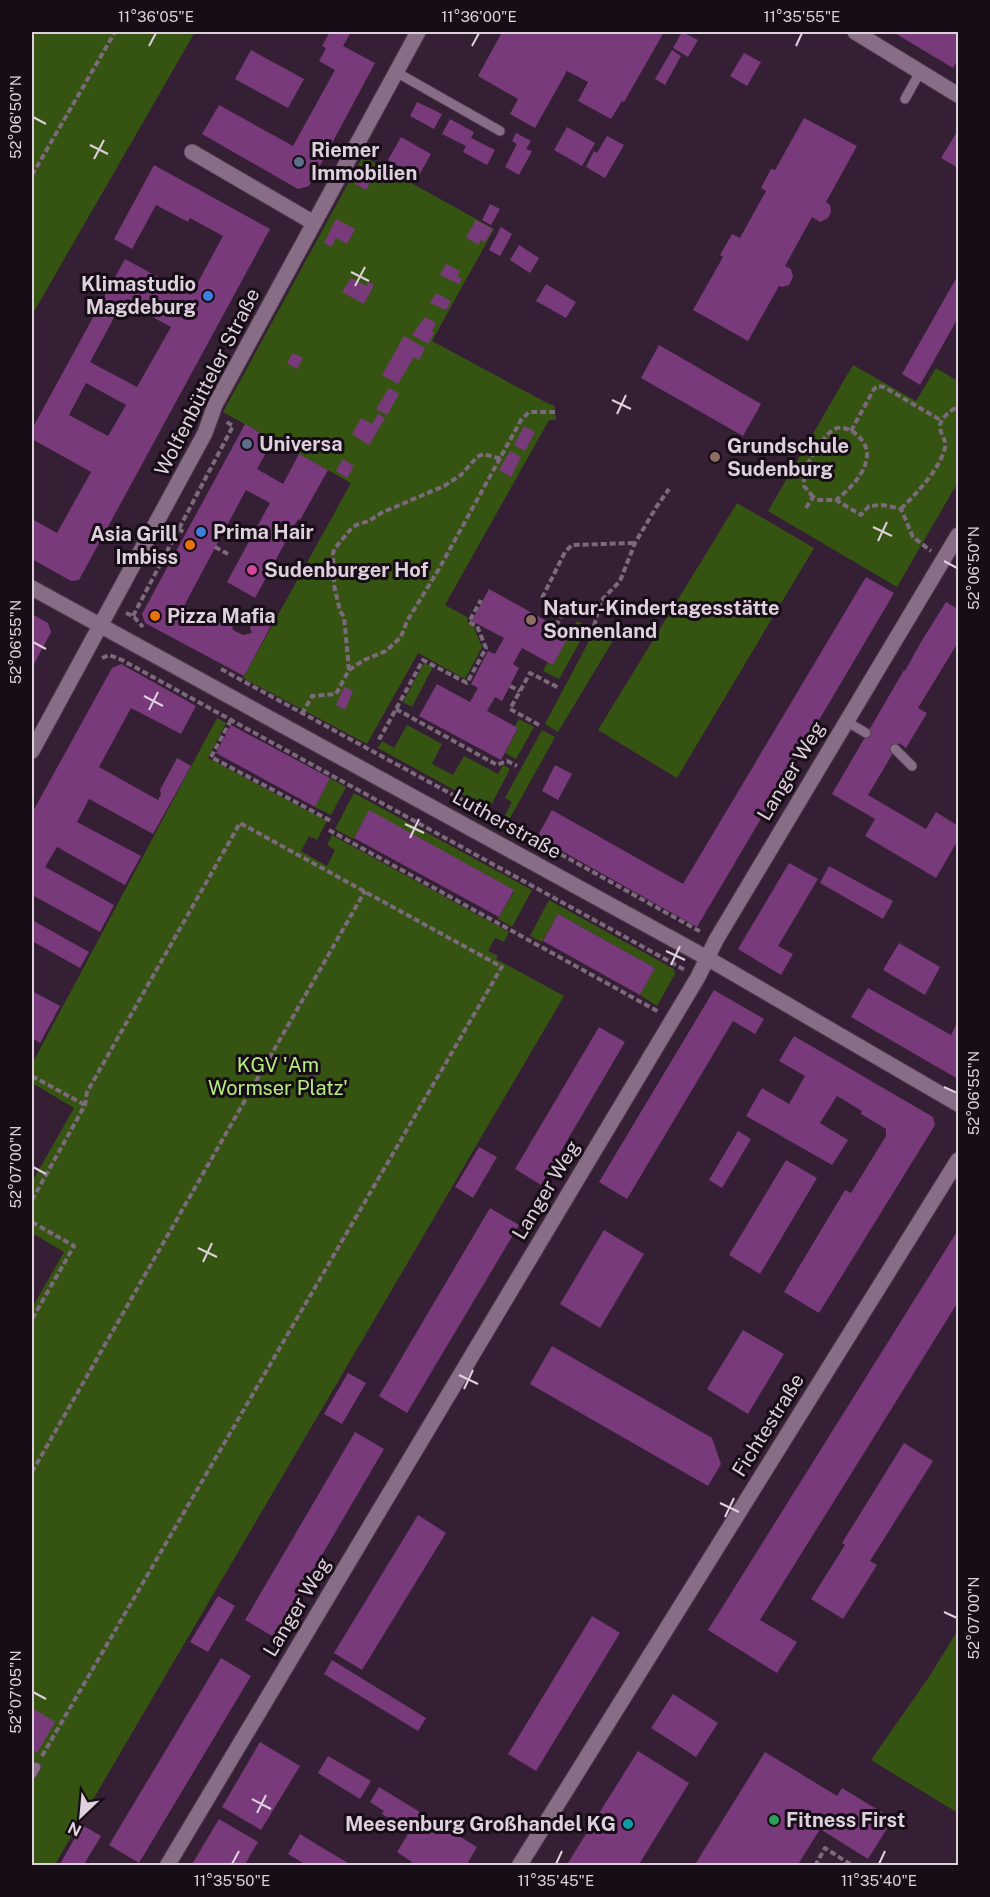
<svg xmlns="http://www.w3.org/2000/svg" width="990" height="1897" font-family="'Public Sans',sans-serif">
<style>
.green{fill:#365411}
.building{fill:#783a7a;fill-rule:evenodd}
.lines{fill:none;stroke-linecap:round;stroke-linejoin:round}
.lane-casing{stroke:#4f3c4e;stroke-width:11}
.street-casing{stroke:#4f3c4e;stroke-width:17}
.path{stroke:#7c697b;stroke-width:4;stroke-dasharray:6 3;stroke-linecap:butt}
.lane{stroke:#886d86;stroke-width:9}
.street{stroke:#886d86;stroke-width:15}
.ticks{fill:none;stroke:#dfd0de;stroke-width:2}
.service-dot{fill:#5c6f8a;stroke:#170d16;stroke-width:2}
.shop-dot{fill:#3f7fe0;stroke:#170d16;stroke-width:2}
.education-dot{fill:#8d6e63;stroke:#170d16;stroke-width:2}
.food-dot{fill:#e8710a;stroke:#170d16;stroke-width:2}
.hotel-dot{fill:#d1479c;stroke:#170d16;stroke-width:2}
.leisure-dot{fill:#2e9e5b;stroke:#170d16;stroke-width:2}
.culture-dot{fill:#0f9aa8;stroke:#170d16;stroke-width:2}
.labels{text-anchor:middle;dominant-baseline:central;stroke-width:6;stroke-linejoin:round;paint-order:stroke}
.poi-label{font-size:20px;font-weight:bold;fill:#dfd0de;stroke:#170d16;text-anchor:start}
.street-label{font-size:20px;fill:#dfd0de;stroke:#170d16}
.park-label{font-size:20px;fill:#b6ed7f;stroke:#170d16}
.neatline{fill:none;stroke:#dfd0de;stroke-width:2}
.ticks-label{font-size:15px;text-anchor:middle;fill:#dfd0de}
</style>
<rect width="100%" height="100%" fill="#351f34"/>
<g class="green">
<polygon points="36,32 195,32 32,315 32,39"/>
<polygon points="363,156 494,229 432,341 549,404 554,405 556,420 549,420 445,605 467,617 469,625 473,625 482,647 465,679 418,653 367,744 243,678 351,483 223,412"/>
<polygon points="853,365 916,401 936,368 958,381 958,482 897,587 768,511"/>
<polygon points="737,503 814,548 677,778 598,730"/>
<polygon points="577,621 588,627 559,679 543,671 548,662 553,665"/>
<polygon points="598,624 617,634 558,732 545,724"/>
<polygon points="424,663 433,667 412,707 403,702"/>
<polygon points="217,718 226,723 208,758 327,821 317,840 309,836 301,851 327,866 335,850 327,845 332,835 509,932 504,942 495,938 488,951 498,956 496,959 564,996 54,1866 32,1865 32,1308 64,1252 32,1233 32,1182 74,1108 32,1083 32,1064"/>
<polygon points="519,719 534,727 516,759 505,753 518,729 515,726"/>
<polygon points="407,725 442,744 432,764 453,775 464,756 498,774 503,765 510,769 489,809 378,748 382,741 394,748"/>
<polygon points="542,730 555,737 509,820 504,817 512,802 505,798"/>
<polygon points="330,778 346,787 331,815 315,807"/>
<polygon points="354,793 532,890 512,927 498,919 514,891 369,811 353,839 335,829"/>
<polygon points="549,900 674,969 675,974 657,1006 640,995 655,968 558,914 542,942 530,936"/>
<polygon points="958,1630 958,1813 871,1760 929,1677"/>
</g>
<g class="building">
<polygon points="330,32 351,32 343,46 375,63 309,186 298,189 202,134 219,105 293,146 335,70 319,61 326,48 322,46"/>
<polygon points="502,32 664,32 624,102 622,101 611,119 578,101 588,82 567,71 535,128 510,114 518,99 478,76"/>
<polygon points="682,32 698,40 688,57 673,48"/>
<polygon points="893,32 957,32 958,59 953,68"/>
<polygon points="251,50 304,79 288,108 235,79"/>
<polygon points="672,50 681,56 665,85 655,79"/>
<polygon points="744,53 761,62 747,86 730,76"/>
<polygon points="417,102 442,114 434,129 410,116"/>
<polygon points="804,118 857,146 826,202 830,205 831,212 828,218 820,222 812,217 785,266 791,269 793,277 789,285 782,287 779,286 748,341 693,310 723,257 720,255 732,234 740,238 766,191 761,188 771,169 775,170"/>
<polygon points="450,119 474,132 471,138 495,150 487,165 463,152 466,146 442,134"/>
<polygon points="567,127 595,143 582,166 554,150"/>
<polygon points="958,130 958,168 941,158"/>
<polygon points="516,133 531,141 526,149 532,151 519,175 505,167 517,144 512,141"/>
<polygon points="607,136 624,145 605,178 586,167 594,151 597,153"/>
<polygon points="401,137 431,154 418,177 388,160"/>
<polygon points="366,164 377,170 366,190 355,184"/>
<path d="M 154,165 L 270,229 L 79,580 L 71,581 L 32,559 L 32,519 L 57,533 L 91,472 L 32,439 L 32,429 L 125,259 L 191,295 L 223,236 L 190,218 L 188,222 L 156,205 L 132,249 L 114,239 ZM 123,301 L 171,327 L 137,387 L 90,362 ZM 86,383 L 126,405 L 108,436 L 69,415 Z"/>
<polygon points="490,204 500,209 491,225 482,220"/>
<polygon points="336,219 355,229 347,244 336,238 331,247 324,243"/>
<polygon points="476,220 493,229 485,242 481,240 478,245 466,237"/>
<polygon points="501,227 512,234 500,256 489,250"/>
<polygon points="519,245 539,258 530,273 510,260"/>
<polygon points="446,264 460,271 457,276 462,279 459,284 440,275"/>
<polygon points="958,275 958,318 920,385 902,374"/>
<polygon points="351,278 366,286 368,282 374,285 364,304 342,292"/>
<polygon points="546,284 576,302 566,318 536,301"/>
<polygon points="436,293 451,301 446,310 430,303"/>
<polygon points="425,317 436,323 432,331 434,333 428,344 412,335"/>
<polygon points="404,336 425,348 419,360 414,357 398,384 382,375"/>
<polygon points="659,345 761,404 743,436 641,378"/>
<polygon points="293,353 303,358 297,369 287,363"/>
<polygon points="389,388 399,394 387,415 376,409"/>
<polygon points="378,414 385,418 369,445 352,434 361,418 372,424"/>
<polygon points="245,424 273,440 257,469 283,484 299,454 328,470 300,520 298,519 255,598 227,582 270,503 246,490 185,604 189,610 194,609 220,623 223,620 232,625 233,630 243,635 252,633 250,628 257,616 272,624 244,676 145,623 142,614"/>
<polygon points="524,426 535,432 525,451 514,445"/>
<polygon points="510,451 521,457 511,477 499,470"/>
<polygon points="343,459 354,466 347,478 336,471"/>
<polygon points="866,577 894,593 697,927 537,837 552,810 683,884"/>
<polygon points="489,589 570,634 553,665 522,648 513,664 519,668 502,701 495,697 487,711 518,728 501,760 419,716 437,684 470,702 478,688 471,684 488,651 495,654 504,638 472,621"/>
<polygon points="946,602 958,609 958,645 957,644 918,708 927,713 906,748 899,743 868,795 926,829 936,812 958,826 958,840 936,878 865,836 875,819 832,794 904,670 905,671 921,642"/>
<polygon points="32,614 48,623 51,632 32,668"/>
<polygon points="121,664 196,706 181,734 131,708 99,767 158,800 161,794 160,790 177,758 191,766 153,834 89,799 77,822 141,856 125,885 57,847 45,867 114,905 100,932 32,895 32,813 112,668"/>
<polygon points="344,687 353,691 345,710 336,705"/>
<polygon points="231,725 330,778 315,807 216,753"/>
<polygon points="555,765 572,774 558,800 542,791"/>
<polygon points="369,810 514,890 499,917 354,838"/>
<polygon points="789,863 818,879 778,946 793,954 781,975 738,949"/>
<polygon points="829,866 893,901 883,919 820,883"/>
<polygon points="558,914 655,968 640,995 543,941"/>
<polygon points="32,920 89,952 80,968 32,941"/>
<polygon points="899,943 940,967 925,995 883,970"/>
<polygon points="868,988 951,1035 958,1021 958,1079 851,1017"/>
<polygon points="714,990 764,1019 755,1034 733,1021 627,1199 599,1182"/>
<polygon points="32,991 60,1006 40,1043 32,1038"/>
<polygon points="599,1027 625,1042 541,1185 515,1169"/>
<polygon points="794,1036 933,1117 935,1125 819,1313 784,1292 845,1190 851,1193 886,1136 886,1129 861,1114 862,1111 837,1096 820,1123 848,1140 832,1165 746,1116 762,1088 789,1104 805,1076 779,1061"/>
<polygon points="738,1131 751,1139 722,1188 709,1180"/>
<polygon points="479,1147 497,1157 473,1198 455,1187"/>
<polygon points="786,1160 817,1178 760,1274 729,1255"/>
<polygon points="490,1208 519,1225 407,1413 379,1396"/>
<polygon points="604,1230 644,1254 600,1328 560,1304"/>
<polygon points="958,1230 958,1302 760,1620 797,1642 777,1673 708,1630"/>
<polygon points="743,1330 784,1354 748,1414 707,1389"/>
<polygon points="552,1346 712,1438 721,1464 708,1486 530,1384"/>
<polygon points="348,1373 366,1383 342,1424 324,1414"/>
<polygon points="355,1432 384,1449 274,1637 245,1620"/>
<polygon points="904,1443 933,1461 870,1561 877,1565 843,1619 811,1599 845,1545 842,1543"/>
<polygon points="418,1515 446,1533 362,1670 334,1653"/>
<polygon points="218,1596 235,1606 208,1652 190,1642"/>
<polygon points="592,1616 620,1633 536,1771 508,1754"/>
<polygon points="221,1658 251,1676 139,1863 109,1845"/>
<polygon points="332,1660 426,1718 418,1731 324,1674"/>
<polygon points="673,1694 718,1723 696,1757 651,1728"/>
<polygon points="32,1708 55,1722 37,1753 32,1749"/>
<polygon points="260,1742 300,1766 261,1830 222,1807"/>
<polygon points="638,1751 689,1783 638,1866 566,1866"/>
<polygon points="765,1752 837,1796 842,1788 893,1819 868,1859 820,1829 797,1866 694,1866"/>
<polygon points="328,1756 371,1781 360,1799 318,1773"/>
<polygon points="379,1787 477,1847 466,1866 410,1866 412,1862 397,1852 410,1831 382,1814 384,1811 370,1802"/>
<polygon points="219,1819 258,1842 244,1866 191,1866"/>
<polygon points="82,1825 101,1836 83,1866 59,1866"/>
<polygon points="300,1834 321,1847 353,1866 308,1866 288,1854"/>
</g>
<g class="lines">
<g class="lane-casing">
<g id="lane">
<polyline points="396,72 500,131"/>
<polyline points="905,99 920,72"/>
<polyline points="846,721 866,733"/>
<polyline points="895,749 912,766"/>
<polyline points="32,1774 36,1767"/>
</g>
</g>
<g class="street-casing">
<g id="street">
<polyline points="855,32 958,95"/>
<polyline points="192,152 314,223"/>
<polyline points="32,588 707,958 958,1104"/>
<polyline points="32,751 205,433 215,405 418,32"/>
<polyline points="167,1866 698,977 716,940 958,535"/>
<polyline points="519,1866 958,1160"/>
</g>
</g>
<g class="path">
<polyline points="32,175 115,32"/>
<polyline points="851,431 874,389 878,386 884,387 942,421"/>
<path d="M 813,497 L 804,486 C 803,473 808,462 815,451 C 820,445 826,434 833,430 C 847,421 869,441 867,456 C 866,473 849,490 836,500"/>
<polyline points="806,508 813,497 819,500 836,500 861,515 869,506 883,505 901,509 913,537 931,551"/>
<path d="M 901,509 C 917,492 934,476 943,454 C 949,440 941,438 940,427 C 939,419 952,409 958,407"/>
<polyline points="178,529 186,533"/>
<polyline points="215,547 228,554"/>
<polyline points="542,598 565,552 572,545 635,543"/>
<polyline points="126,613 133,616 143,627"/>
<polyline points="133,616 233,426 225,421"/>
<polyline points="556,626 565,610"/>
<polyline points="594,626 601,601 620,581 635,543 657,506 669,489"/>
<polyline points="102,658 109,655 122,660 685,970"/>
<polyline points="221,669 490,815 701,932"/>
<polyline points="349,670 364,660 386,651 401,637 407,621 439,569 521,420 529,412 555,412"/>
<polyline points="510,686 520,691"/>
<polyline points="396,709 497,765 507,761 517,766"/>
<polyline points="302,714 312,696 336,694 349,670 344,617 340,611 334,585 333,553 335,548 350,530 356,525 369,521 381,513 444,486 461,475 477,457 483,454 502,459"/>
<polyline points="231,720 211,757 333,822"/>
<polyline points="539,725 510,709 530,673 559,688"/>
<polyline points="378,737 380,738 423,660 467,683 486,648 477,626 469,622 481,600"/>
<polyline points="329,830 659,1012"/>
<polyline points="32,1076 85,1105"/>
<polyline points="32,1200 85,1105 87,1092 240,823 502,967"/>
<polyline points="32,1222 74,1246 32,1319"/>
<polyline points="32,1472 365,891"/>
<polyline points="42,1756 504,963"/>
<polyline points="815,1866 825,1848 853,1866"/>
</g>
<use href="#lane" class="lane"/>
<use href="#street" class="street"/>
</g>
<path class="ticks" d="M 149,46 L 156,33M 472,46 L 479,33M 796,46 L 802,33M 33,117 L 46,124M 90,145 L 108,154M 94,159 L 104,140M 351,272 L 369,281M 355,286 L 365,267M 612,400 L 631,409M 617,414 L 626,395M 873,527 L 892,536M 878,541 L 887,522M 944,561 L 957,568M 33,642 L 46,649M 144,696 L 163,706M 149,710 L 158,692M 405,824 L 424,833M 410,838 L 419,819M 666,951 L 685,960M 671,965 L 680,946M 944,1087 L 957,1093M 33,1167 L 46,1174M 198,1248 L 217,1257M 203,1262 L 212,1243M 459,1375 L 478,1384M 464,1389 L 473,1370M 720,1503 L 739,1512M 725,1517 L 734,1498M 944,1612 L 957,1618M 33,1692 L 46,1699M 252,1799 L 271,1809M 257,1813 L 266,1795M 232,1864 L 239,1851M 556,1864 L 562,1851M 879,1864 L 885,1851"/>
<g class="service-dot">
<circle cx="299" cy="162" r="6"/>
<circle cx="247" cy="444" r="6"/>
</g>
<g class="shop-dot">
<circle cx="208" cy="296" r="6"/>
<circle cx="201" cy="532" r="6"/>
</g>
<g class="education-dot">
<circle cx="715" cy="457" r="6"/>
<circle cx="531" cy="620" r="6"/>
</g>
<g class="food-dot">
<circle cx="190" cy="545" r="6"/>
<circle cx="155" cy="616" r="6"/>
</g>
<circle class="hotel-dot" cx="252" cy="570" r="6"/>
<circle class="leisure-dot" cx="774" cy="1820" r="6"/>
<circle class="culture-dot" cx="628" cy="1824" r="6"/>
<g class="labels">
<g class="poi-label">
<text x="311" y="150">Riemer<tspan x="311" dy="23">Immobilien</tspan></text>
<text x="196" y="284" text-anchor="end">Klimastudio<tspan x="196" dy="23">Magdeburg</tspan></text>
<text x="259" y="444">Universa</text>
<text x="727" y="446">Grundschule<tspan x="727" dy="23">Sudenburg</tspan></text>
<text x="213" y="532">Prima Hair</text>
<text x="178" y="534" text-anchor="end">Asia Grill<tspan x="178" dy="23">Imbiss</tspan></text>
<text x="264" y="570">Sudenburger Hof</text>
<text x="543" y="608">Natur-Kindertagesstätte<tspan x="543" dy="23">Sonnenland</tspan></text>
<text x="167" y="616">Pizza Mafia</text>
<text x="786" y="1820">Fitness First</text>
<text x="616" y="1824" text-anchor="end">Meesenburg Großhandel KG</text>
</g>
<g class="street-label">
<text transform="translate(207 382) rotate(-63)">Wolfenbütteler Straße</text>
<text transform="translate(791 771) rotate(-59)">Langer Weg</text>
<text transform="translate(507 824) rotate(29)">Lutherstraße</text>
<text transform="translate(546 1190) rotate(-59)">Langer Weg</text>
<text transform="translate(768 1425) rotate(-58)">Fichtestraße</text>
<text transform="translate(297 1607) rotate(-59)">Langer Weg</text>
</g>
<g class="park-label">
<text x="278" y="1065">KGV 'Am<tspan x="278" dy="23">Wormser Platz'</tspan></text>
</g>
</g>
<rect width="990" height="1897" fill="none" stroke="#170d16" stroke-width="66"/>
<g transform="translate(81 1816) rotate(206)" stroke="#170d16" stroke-width="4.5" paint-order="stroke">
<path d="M0-4.5L10 22L0 15L-10 22Z" fill="#dfd0de"/>
<text y="-9" font-size="16" font-weight="bold" text-anchor="middle" fill="#dfd0de">N</text>
</g>
<rect x="33" y="33" width="924" height="1831" class="neatline"/>
<g class="ticks-label">
<text x="156" y="22">11°36'05"E</text>
<text x="479" y="22">11°36'00"E</text>
<text x="802" y="22">11°35'55"E</text>
<text transform="translate(16 117) rotate(-90)" y="5">52°06'50"N</text>
<text transform="translate(974 568) rotate(-90)" y="5">52°06'50"N</text>
<text transform="translate(16 642) rotate(-90)" y="5">52°06'55"N</text>
<text transform="translate(974 1093) rotate(-90)" y="5">52°06'55"N</text>
<text transform="translate(16 1167) rotate(-90)" y="5">52°07'00"N</text>
<text transform="translate(974 1618) rotate(-90)" y="5">52°07'00"N</text>
<text transform="translate(16 1692) rotate(-90)" y="5">52°07'05"N</text>
<text x="232" y="1886">11°35'50"E</text>
<text x="556" y="1886">11°35'45"E</text>
<text x="879" y="1886">11°35'40"E</text>
</g>
</svg>
